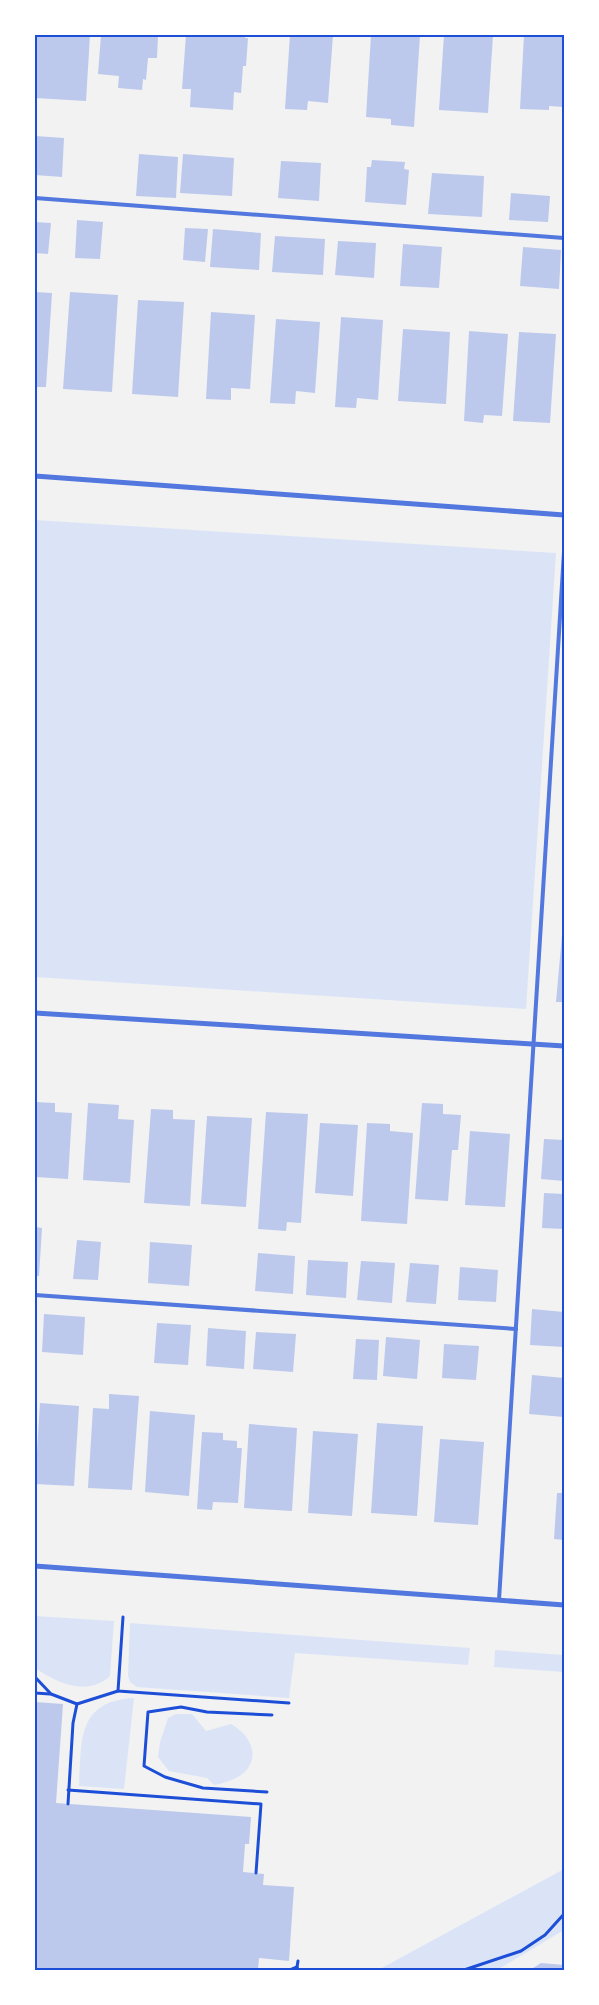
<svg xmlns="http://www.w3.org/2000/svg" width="599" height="2005" font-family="'DM Sans',sans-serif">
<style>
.green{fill:#dbe4f7}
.building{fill:#bdc9ec}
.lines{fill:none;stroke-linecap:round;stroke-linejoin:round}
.path{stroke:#1d4ed8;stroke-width:3}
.service{stroke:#5277de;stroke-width:4}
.minor{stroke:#5277de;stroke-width:5}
.neatline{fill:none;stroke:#1d4ed8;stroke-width:2}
</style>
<rect width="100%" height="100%" fill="#f2f2f2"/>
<g class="green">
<polygon points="35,520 556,553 526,1009 35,977"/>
<path d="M 35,1616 L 114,1621 L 110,1676 C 87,1697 57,1683 35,1668 Z"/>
<polygon points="130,1623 470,1648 468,1665 295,1653 289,1698 137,1687 130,1682 128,1676"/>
<polygon points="495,1650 564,1655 564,1672 494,1667"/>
<path d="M 134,1698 L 124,1789 L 79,1786 C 82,1742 76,1701 134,1698 Z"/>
<path d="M 176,1714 L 192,1714 L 206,1731 L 231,1724 C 258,1739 262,1770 229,1781 C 224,1783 219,1784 214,1785 L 207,1778 L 169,1771 L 158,1757 L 160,1742 L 168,1718 Z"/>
<polygon points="564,1869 564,1930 497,1970 378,1970"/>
</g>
<g class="building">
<polygon points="35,35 90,35 86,101 35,98"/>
<polygon points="101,35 158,35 157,58 148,58 146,80 143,79 142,90 118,88 119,76 98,74"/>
<polygon points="186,35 245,35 245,38 248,38 246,66 243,66 241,93 234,92 233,110 190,107 191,89 182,89"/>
<polygon points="290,35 333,35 328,103 308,101 307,110 285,109"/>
<polygon points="371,35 420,35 414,127 391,125 391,119 366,117"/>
<polygon points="444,35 493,35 488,113 439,110"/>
<polygon points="524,35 564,35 564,107 549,106 549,110 520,109"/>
<polygon points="35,136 64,138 62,177 35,175"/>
<polygon points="139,154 178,157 176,198 136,196"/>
<polygon points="183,154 234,158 232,196 180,193"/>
<polygon points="372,160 405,162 404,169 409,170 406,205 365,202 367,167 371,167"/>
<polygon points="281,161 321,163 319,201 278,198"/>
<polygon points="432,173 484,176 482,217 428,214"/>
<polygon points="511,193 550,196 548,222 509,220"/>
<polygon points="77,220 103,222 100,259 75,258"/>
<polygon points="35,222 51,223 48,254 35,253"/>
<polygon points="185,228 208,229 205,262 183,260"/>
<polygon points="213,229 261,233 259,270 210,267"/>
<polygon points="275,236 325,239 323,275 272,272"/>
<polygon points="338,241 376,243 374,278 335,275"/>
<polygon points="403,244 442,247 439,288 400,286"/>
<polygon points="523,247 561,250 559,289 520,286"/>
<polygon points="35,292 52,293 46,387 35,387"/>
<polygon points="70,292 118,295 112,392 63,389"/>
<polygon points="138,300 184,302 178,397 132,394"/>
<polygon points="211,312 255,315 250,389 231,388 231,400 206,399"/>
<polygon points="341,317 383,320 378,400 357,398 356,408 335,407"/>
<polygon points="276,319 320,322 315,393 296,391 295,404 270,403"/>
<polygon points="403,329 450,332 446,404 398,401"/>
<polygon points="469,331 508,334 502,416 484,415 483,423 464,421"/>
<polygon points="519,332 556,334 550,423 513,421"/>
<polygon points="562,935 564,935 564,1002 556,1002"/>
<polygon points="35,1102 55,1103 55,1112 72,1113 68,1179 35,1177"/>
<polygon points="88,1103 119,1105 118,1119 134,1120 130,1183 83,1180"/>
<polygon points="422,1103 443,1104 443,1114 461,1115 458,1150 452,1150 448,1201 415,1199"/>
<polygon points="151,1109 173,1110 173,1119 195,1120 190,1206 144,1203"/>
<polygon points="266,1112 308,1114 301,1223 287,1222 286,1231 258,1229"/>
<polygon points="207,1116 252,1118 246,1207 201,1204"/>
<polygon points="320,1123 358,1125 353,1196 315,1193"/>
<polygon points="367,1123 390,1124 390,1131 413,1133 407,1224 361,1221"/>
<polygon points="470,1131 510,1134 505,1207 465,1205"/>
<polygon points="544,1139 564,1140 564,1181 541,1179"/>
<polygon points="544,1193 564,1194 564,1229 542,1228"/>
<polygon points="35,1227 42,1228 39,1276 35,1276"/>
<polygon points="77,1240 101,1242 98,1280 73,1279"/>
<polygon points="150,1242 192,1245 189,1286 148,1283"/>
<polygon points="258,1253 295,1256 293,1294 255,1291"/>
<polygon points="308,1260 348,1262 346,1298 306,1295"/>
<polygon points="361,1261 395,1263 392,1303 357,1300"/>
<polygon points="410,1263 439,1265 436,1304 406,1302"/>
<polygon points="460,1267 498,1270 496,1302 458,1300"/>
<polygon points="532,1309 564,1312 564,1347 530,1345"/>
<polygon points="44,1314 85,1317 83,1355 42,1352"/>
<polygon points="157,1323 191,1325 188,1365 154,1363"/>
<polygon points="208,1328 246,1331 244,1369 206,1366"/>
<polygon points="256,1332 296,1334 293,1372 253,1369"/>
<polygon points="386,1337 420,1340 417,1379 383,1376"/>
<polygon points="356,1339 379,1340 377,1380 353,1379"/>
<polygon points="444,1344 479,1346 476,1380 442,1378"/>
<polygon points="532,1375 564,1378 564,1417 529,1414"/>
<polygon points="109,1394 139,1396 132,1490 88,1488 93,1408 109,1409"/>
<polygon points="40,1403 79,1406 74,1486 35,1484"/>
<polygon points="150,1411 195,1415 189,1496 145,1492"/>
<polygon points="377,1423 423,1426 417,1516 371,1513"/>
<polygon points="249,1424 297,1428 292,1511 244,1508"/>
<polygon points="313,1431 358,1434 352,1516 308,1513"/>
<polygon points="202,1432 223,1433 223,1440 237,1441 237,1448 242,1448 238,1503 213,1502 212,1510 197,1509"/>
<polygon points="440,1439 484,1442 478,1525 434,1522"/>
<polygon points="557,1493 564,1493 564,1540 554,1539"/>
<polygon points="35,1702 63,1704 56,1803 251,1817 249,1844 245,1844 243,1872 264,1874 263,1885 294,1887 289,1961 259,1958 258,1970 35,1970"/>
<polygon points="541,1963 564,1965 564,1970 530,1970"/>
</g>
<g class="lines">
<g class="path">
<polyline points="123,1617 118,1691 289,1703"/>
<polyline points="35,1677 51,1694 77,1704"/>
<polyline points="35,1693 50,1694"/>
<polyline points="68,1790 261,1804 256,1873"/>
<polyline points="267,1792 203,1788 165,1777 144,1766 148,1712 181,1707 207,1712 272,1715"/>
<polyline points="68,1804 73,1723 77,1704 118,1691"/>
<polyline points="297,1967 298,1961"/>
<polyline points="290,1970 297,1967 298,1970"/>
<polyline points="464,1970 521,1951 545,1935 564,1914"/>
</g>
<g class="service">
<polyline points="35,198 564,238"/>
<polyline points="35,1295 516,1329"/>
<polyline points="499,1600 564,552"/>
</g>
<g class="minor">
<polyline points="35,476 564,515"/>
<polyline points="35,1013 564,1046"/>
<polyline points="35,1566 564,1605"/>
</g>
</g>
<rect width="599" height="2005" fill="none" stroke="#ffffff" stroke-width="72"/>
<rect x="36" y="36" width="527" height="1933" class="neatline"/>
</svg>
